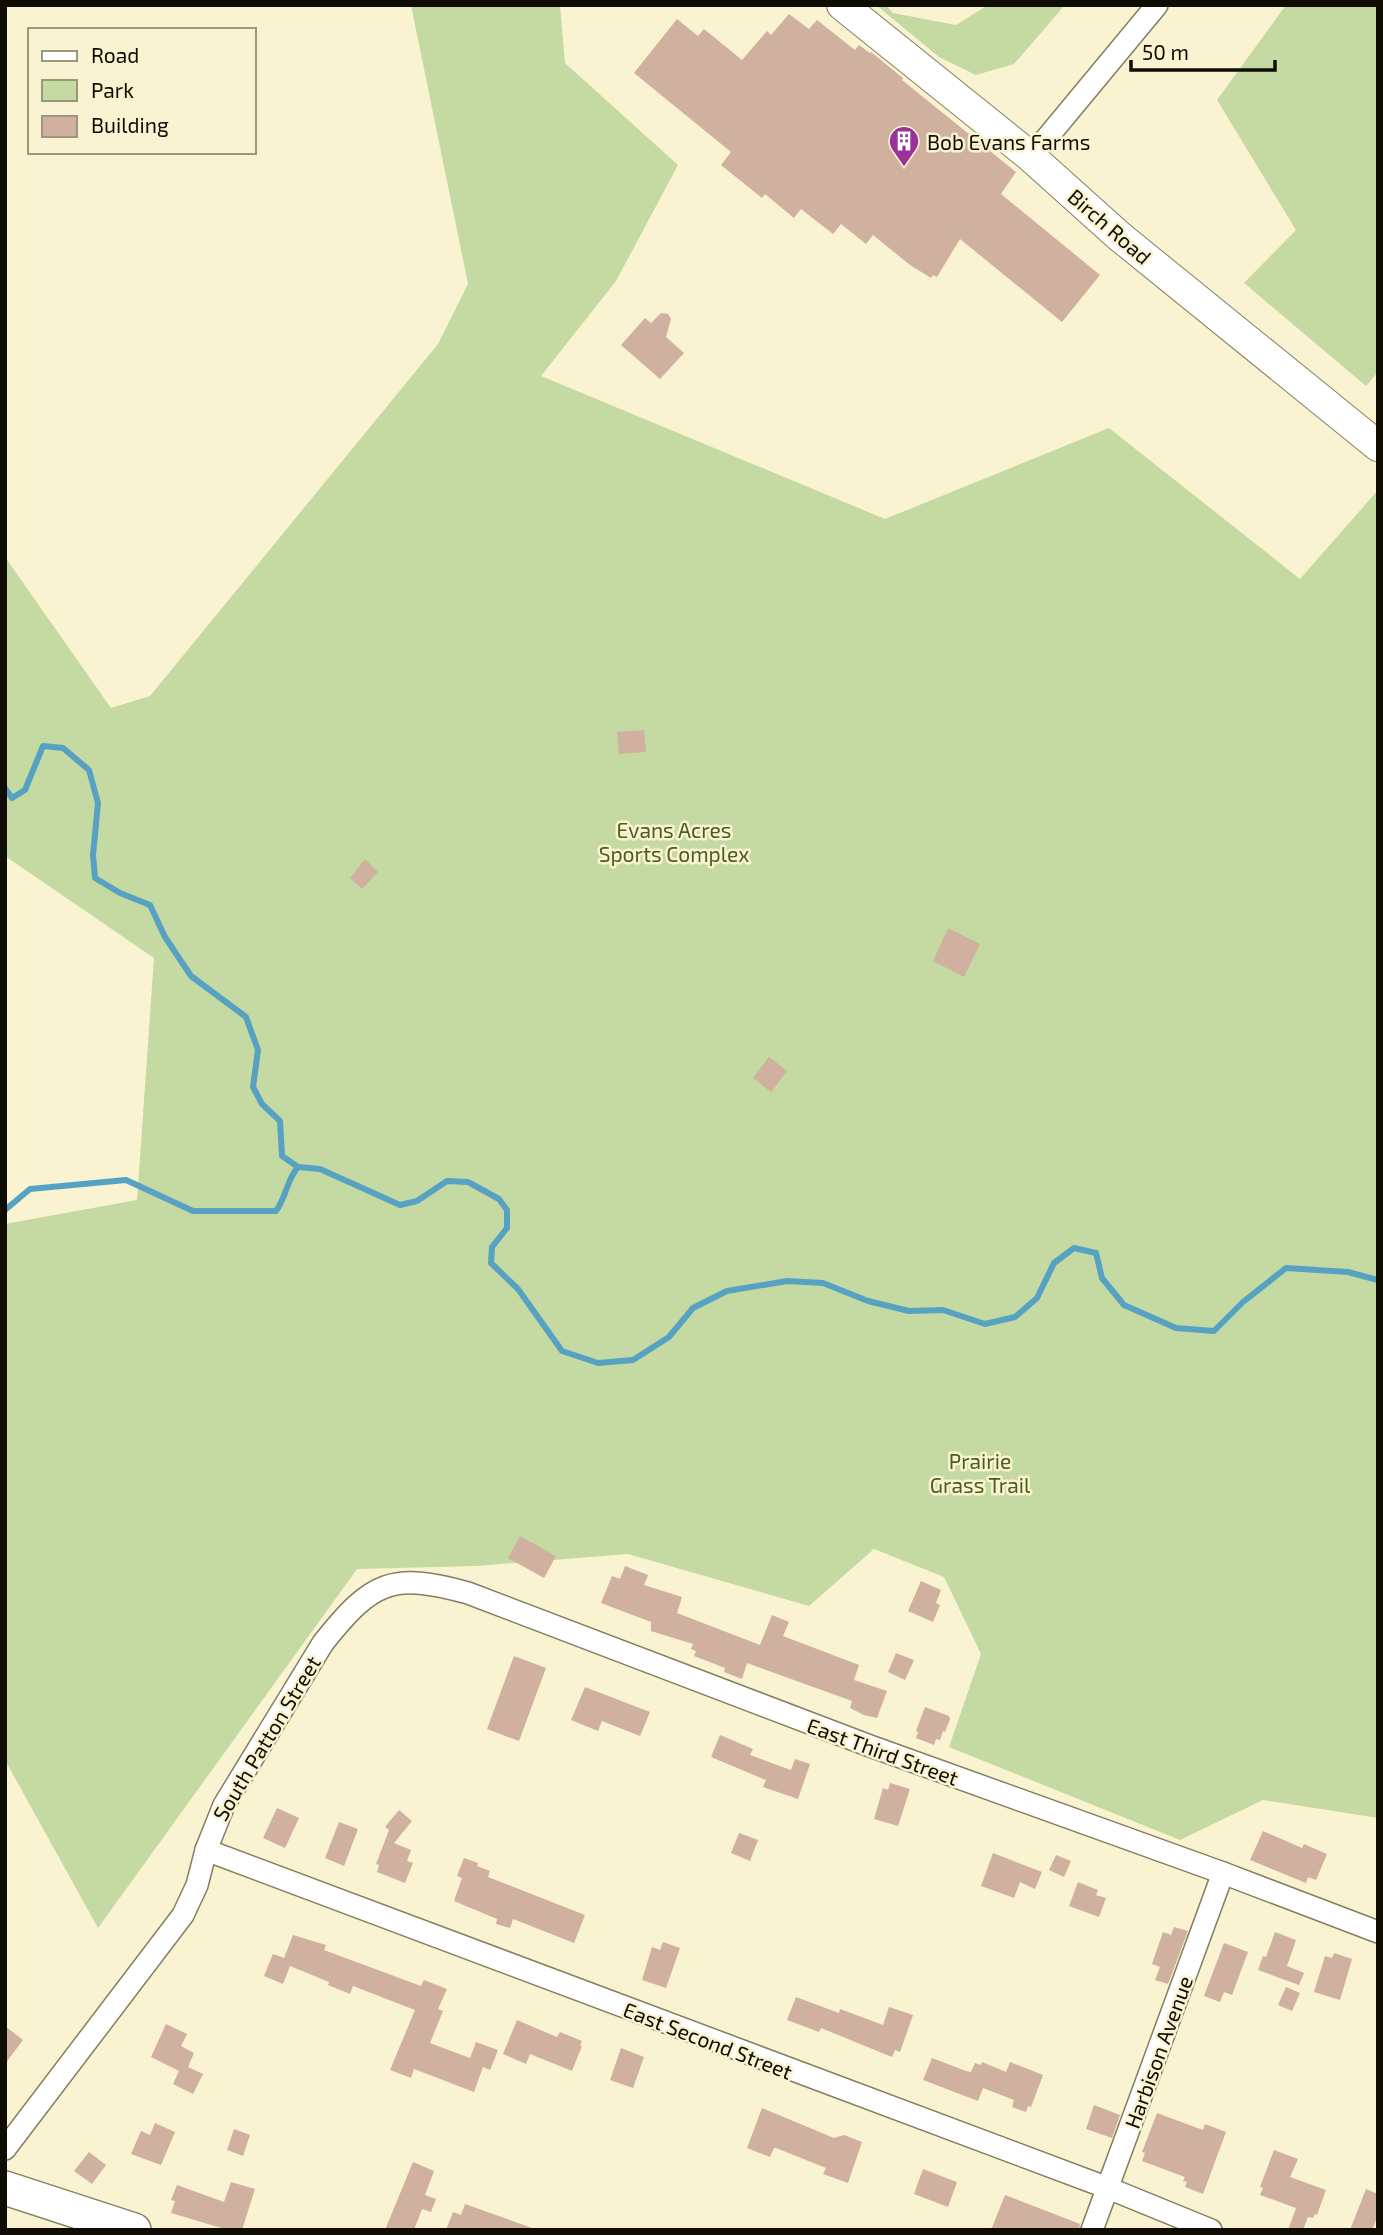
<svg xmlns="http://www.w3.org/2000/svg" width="1383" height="2235" font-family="'Exo 2',sans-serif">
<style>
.green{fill:#c5daa2}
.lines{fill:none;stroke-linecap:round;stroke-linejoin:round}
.stream{stroke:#57a2c2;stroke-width:6}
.building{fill:#d0b09f}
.street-casing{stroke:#857f60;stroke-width:24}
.secondary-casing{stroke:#857f60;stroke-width:32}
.primary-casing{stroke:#857f60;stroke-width:36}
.street{stroke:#fff;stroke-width:21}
.secondary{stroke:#fff;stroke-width:30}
.primary{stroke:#fff;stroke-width:33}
.labels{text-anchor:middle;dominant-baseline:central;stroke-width:5;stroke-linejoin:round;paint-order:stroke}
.poi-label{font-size:21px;fill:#0f0c03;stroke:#f9f3d1;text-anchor:start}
.street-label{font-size:21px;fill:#0f0c03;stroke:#f9f3d1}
.park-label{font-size:21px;fill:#495e1b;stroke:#f9f3d1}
</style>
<rect width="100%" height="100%" fill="#f9f3d1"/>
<g class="green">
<polygon points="411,5 560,5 565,63 678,165 616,281 541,376 885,519 1109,428 1300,579 1378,490 1378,1818 1263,1800 1180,1840 949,1747 981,1654 944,1577 874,1549 809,1606 628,1554 476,1566 357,1569 98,1928 5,1760 5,1224 137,1200 154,958 5,856 5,557 111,708 150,696 438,344 468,284"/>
<polygon points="876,5 886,5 893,13 956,25 988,5 1065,5 1014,64 976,75 939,57"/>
<polygon points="1286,5 1378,5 1378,372 1366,386 1244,283 1296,230 1217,100"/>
</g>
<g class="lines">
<g class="stream">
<polyline points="5,788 12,798 25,790 43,746 63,748 89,770 98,803 93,855 95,878 120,893 150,905 165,937 191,976 246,1017 258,1050 253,1087 262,1104 280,1121 282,1156 298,1167 320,1169 400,1205 417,1201 447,1181 468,1182 499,1199 507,1210 507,1228 492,1247 491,1263 518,1289 562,1351 598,1363 633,1360 669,1337 693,1308 727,1291 787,1281 823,1283 868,1301 909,1311 943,1310 985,1324 1015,1317 1037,1298 1054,1263 1074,1248 1096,1253 1102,1278 1124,1305 1176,1328 1214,1331 1243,1302 1286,1268 1348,1272 1378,1280"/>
<path d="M 5,1210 L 30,1189 L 126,1180 L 193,1211 L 276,1211 C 287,1196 286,1181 298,1167"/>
</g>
</g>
<g class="building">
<polygon points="789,14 809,29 817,20 855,50 859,45 870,53 871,52 903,78 902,80 1016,172 1001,194 1100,275 1062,322 960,239 937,277 933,275 931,278 910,265 873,235 866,244 841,224 833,234 801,209 794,218 765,194 762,198 721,165 731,152 634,73 677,19 698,36 704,29 742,60 767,31 771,35"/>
<polygon points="661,313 668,314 671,319 666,337 684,353 660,379 621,345 645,318 651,323"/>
<polygon points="644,730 646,752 619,754 617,732"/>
<polygon points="365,859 378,872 362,889 350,878"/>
<polygon points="948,928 980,944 964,977 933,961"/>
<polygon points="769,1057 787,1071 771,1092 753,1078"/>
<polygon points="520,1536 556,1556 544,1578 508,1558"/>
<polygon points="625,1566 648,1575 644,1585 682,1597 677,1613 760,1645 772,1615 789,1622 783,1636 859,1665 854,1680 887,1691 877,1718 864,1715 850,1708 852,1701 747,1663 742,1679 724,1672 725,1668 694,1656 696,1651 691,1649 693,1644 651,1631 651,1622 601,1603 612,1576 620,1579"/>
<polygon points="921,1581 941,1590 936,1603 940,1605 933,1622 908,1611"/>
<polygon points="896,1653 914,1660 905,1680 888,1672"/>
<polygon points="514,1656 546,1668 519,1741 487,1729"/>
<polygon points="585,1687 650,1712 640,1736 602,1721 598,1731 571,1720"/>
<polygon points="925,1707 949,1716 950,1719 945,1732 943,1731 940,1740 936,1739 934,1745 916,1738 918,1732 916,1731"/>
<polygon points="720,1735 753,1749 750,1755 791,1770 795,1759 810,1764 798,1799 763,1787 766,1780 711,1757"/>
<polygon points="890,1783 910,1789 898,1826 874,1819 883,1788 888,1790"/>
<polygon points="277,1808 299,1818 285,1848 263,1838"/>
<polygon points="399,1810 412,1821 394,1843 411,1850 407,1861 413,1863 405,1883 377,1872 379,1865 376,1864 389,1830 385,1827"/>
<polygon points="339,1822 358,1829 344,1866 325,1858"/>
<polygon points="1263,1831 1302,1848 1304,1844 1327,1854 1316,1880 1308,1877 1306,1883 1250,1860"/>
<polygon points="739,1833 758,1840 750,1861 731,1853"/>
<polygon points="993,1853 1042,1872 1035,1889 1020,1882 1014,1898 981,1886"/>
<polygon points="1056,1855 1071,1861 1064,1877 1049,1870"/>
<polygon points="464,1858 478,1863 477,1866 490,1871 488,1877 585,1915 574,1943 513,1919 510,1928 496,1924 497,1919 454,1901 462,1878 457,1876"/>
<polygon points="1078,1882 1098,1890 1096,1895 1106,1898 1099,1917 1069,1906"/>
<polygon points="1174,1927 1188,1931 1168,1984 1155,1980 1160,1967 1152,1964 1163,1932 1171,1935"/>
<polygon points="1275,1932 1296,1940 1287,1966 1304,1973 1299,1985 1258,1970 1263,1956 1266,1957"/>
<polygon points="293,1935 326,1945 324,1950 421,1986 424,1980 447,1989 438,2009 443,2011 430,2043 470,2058 476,2042 498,2050 490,2070 483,2067 474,2092 414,2069 411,2078 390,2070 415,2010 353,1986 350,1994 328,1985 329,1982 290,1966 283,1984 264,1976 273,1954 284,1958"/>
<polygon points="663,1942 680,1948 666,1988 642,1980 652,1947 660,1950"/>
<polygon points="1224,1943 1248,1952 1232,1995 1224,1992 1220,2002 1204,1996"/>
<polygon points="1334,1953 1352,1959 1340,2000 1314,1992 1325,1956 1332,1958"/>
<polygon points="1286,1987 1300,1993 1292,2011 1278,2005"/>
<polygon points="796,1997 839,2013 840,2009 883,2025 889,2007 913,2015 900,2052 895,2050 892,2057 821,2028 819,2032 787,2020"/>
<polygon points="517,2020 557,2037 560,2032 582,2041 580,2045 582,2046 572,2071 530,2054 526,2064 503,2054"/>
<polygon points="166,2024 187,2034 181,2046 194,2053 188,2067 203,2074 193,2094 173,2084 179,2071 151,2057"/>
<polygon points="5,2026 23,2040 5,2064"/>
<polygon points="621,2048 644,2057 633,2088 610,2080"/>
<polygon points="932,2058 966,2071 971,2072 975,2063 981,2065 982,2062 1006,2072 1010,2062 1043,2075 1031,2107 1028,2106 1026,2112 1012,2107 1014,2100 983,2088 978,2101 923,2080"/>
<polygon points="1094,2105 1120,2115 1112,2138 1086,2129"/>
<polygon points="762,2108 834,2138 844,2135 862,2142 848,2183 823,2174 826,2168 776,2148 774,2148 770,2157 747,2148"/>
<polygon points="1157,2113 1203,2130 1205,2124 1226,2132 1203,2194 1185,2187 1187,2182 1183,2181 1185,2177 1142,2161 1145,2153 1142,2152"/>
<polygon points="155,2123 175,2132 161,2165 131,2154 141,2131 150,2135"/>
<polygon points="234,2129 250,2135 243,2156 227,2150"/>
<polygon points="1274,2150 1298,2159 1290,2177 1326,2190 1317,2215 1315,2214 1313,2218 1308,2217 1303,2230 1288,2230 1296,2208 1260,2195 1263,2188 1260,2187"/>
<polygon points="89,2152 106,2165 92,2184 74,2171"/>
<polygon points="413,2162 434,2171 425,2195 436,2199 431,2212 422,2209 414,2230 385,2230"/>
<polygon points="923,2169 957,2182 948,2207 914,2194"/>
<polygon points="231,2182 255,2189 242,2230 228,2230 171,2213 175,2201 171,2200 177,2185 224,2202"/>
<polygon points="1366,2189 1378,2194 1378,2215 1372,2230 1350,2230"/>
<polygon points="1005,2195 1080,2224 1079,2230 991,2230"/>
<polygon points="465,2204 532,2228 531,2230 446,2230 453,2212 461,2215"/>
</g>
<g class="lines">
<g class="street-casing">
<g id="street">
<polyline points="1031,157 1157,5"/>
<polyline points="206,1850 1108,2188 1211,2230"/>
<path d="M 5,2149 L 183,1915 L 197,1885 L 206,1850 L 224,1805 L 323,1643 C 372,1581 392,1572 468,1593 L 870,1746 L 1223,1873 L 1378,1932"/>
<polyline points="1092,2230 1223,1873"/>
</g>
</g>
<g class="secondary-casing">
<polyline id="secondary" points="842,5 1031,157 1119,236 1378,446"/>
</g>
<g class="primary-casing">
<polyline id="primary" points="5,2188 134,2230"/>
</g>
<use href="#street" class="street"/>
<use href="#secondary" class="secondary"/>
<use href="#primary" class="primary"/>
</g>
<defs>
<g id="building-pin" transform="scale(1.575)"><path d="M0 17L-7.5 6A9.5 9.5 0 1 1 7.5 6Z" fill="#993397" stroke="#f9f3d1"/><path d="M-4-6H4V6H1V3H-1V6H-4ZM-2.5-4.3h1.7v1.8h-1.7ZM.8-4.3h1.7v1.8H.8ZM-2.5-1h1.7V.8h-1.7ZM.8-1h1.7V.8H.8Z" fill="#fff"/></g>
</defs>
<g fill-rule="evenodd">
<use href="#building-pin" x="904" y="141"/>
</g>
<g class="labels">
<g class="poi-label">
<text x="927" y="141">Bob Evans Farms</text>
</g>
<g class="street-label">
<text transform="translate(1110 226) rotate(41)">Birch Road</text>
<text transform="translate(266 1738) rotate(-59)">South Patton Street</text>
<text transform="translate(883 1751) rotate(20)">East Third Street</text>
<text transform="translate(708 2040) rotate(21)">East Second Street</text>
<text transform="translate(1158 2052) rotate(-70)">Harbison Avenue</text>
</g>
<g class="park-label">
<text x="674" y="829">Evans Acres<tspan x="674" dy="24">Sports Complex</tspan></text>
<text x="980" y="1460">Prairie<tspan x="980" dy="24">Grass Trail</tspan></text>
</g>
</g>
<rect width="1383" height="2235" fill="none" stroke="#0f0c03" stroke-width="14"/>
<rect x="28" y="28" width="228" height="126" fill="#f9f3d1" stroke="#9b977f" stroke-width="2"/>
<rect x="42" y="51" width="35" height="10" fill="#ffffff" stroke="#9b977f" stroke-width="2"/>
<text x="91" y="63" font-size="21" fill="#0f0c03">Road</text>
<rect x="42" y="80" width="35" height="21" fill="#c5daa2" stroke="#9b977f" stroke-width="2"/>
<text x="91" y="98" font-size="21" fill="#0f0c03">Park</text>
<rect x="42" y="116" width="35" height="21" fill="#d0b09f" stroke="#9b977f" stroke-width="2"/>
<text x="91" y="133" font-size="21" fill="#0f0c03">Building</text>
<path d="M1131 60v10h144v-10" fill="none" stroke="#0f0c03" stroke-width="3.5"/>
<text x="1142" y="60" font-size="21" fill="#0f0c03" stroke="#f9f3d1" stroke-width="5" paint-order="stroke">50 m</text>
</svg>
